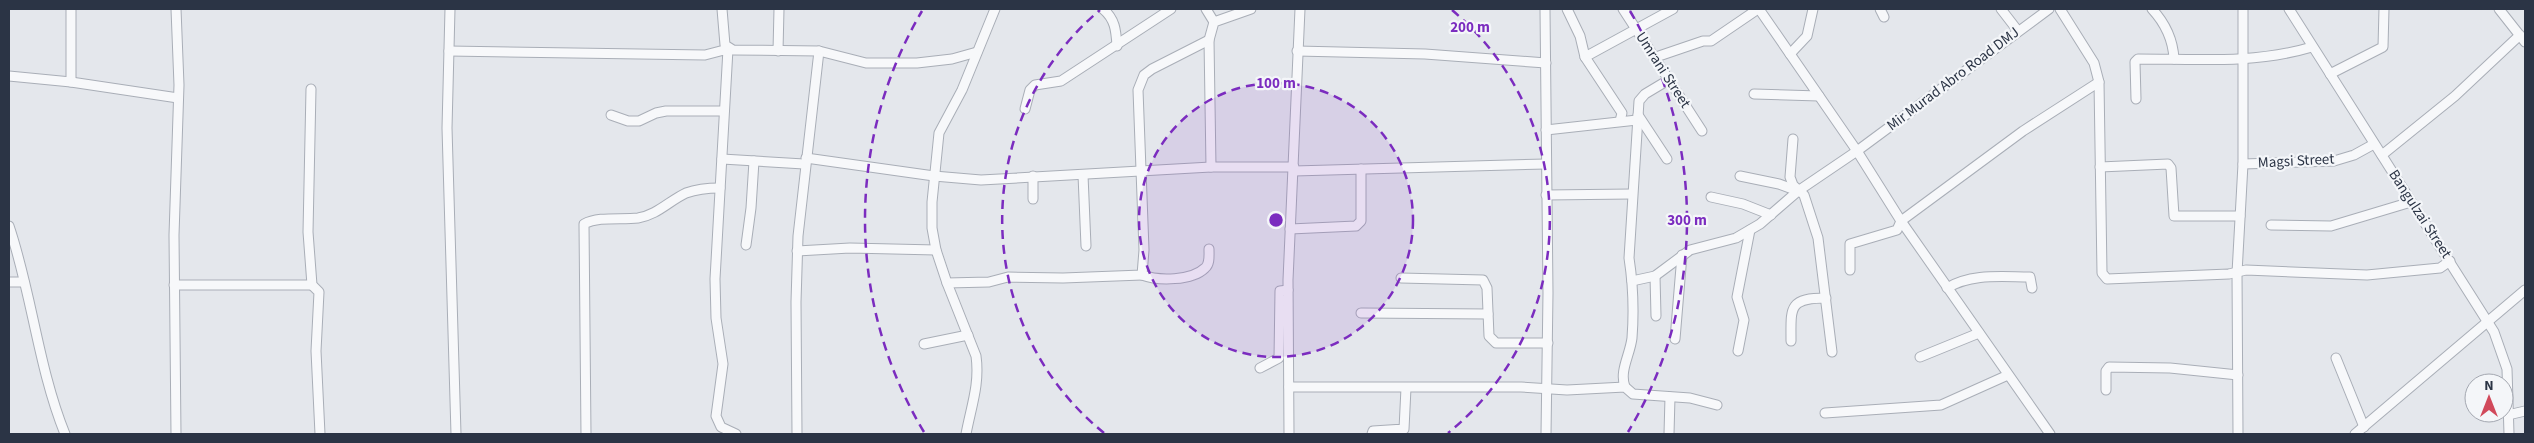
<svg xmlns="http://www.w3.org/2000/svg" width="2534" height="443" font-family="'Source Sans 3',sans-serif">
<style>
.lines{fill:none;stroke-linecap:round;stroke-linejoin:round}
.minor-casing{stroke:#a9aeb7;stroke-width:11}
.minor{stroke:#f7f8fa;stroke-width:9}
.ring{fill:none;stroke:#7b2cbf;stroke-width:2.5;stroke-dasharray:9 6}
.labels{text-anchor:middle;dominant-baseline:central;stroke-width:4.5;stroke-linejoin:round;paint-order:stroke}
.street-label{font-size:15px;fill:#2b3445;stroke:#f4f6f9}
.centre{fill:#7b2cbf;stroke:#f4f6f9;stroke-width:2.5}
.ring-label{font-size:15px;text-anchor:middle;font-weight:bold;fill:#7b2cbf;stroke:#f4f6f9;stroke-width:4.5;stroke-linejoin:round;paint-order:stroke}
</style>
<rect width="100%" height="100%" fill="#e4e7ec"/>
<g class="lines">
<g class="minor-casing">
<g id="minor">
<polyline points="176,9 179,85 174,235 176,434"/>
<polyline points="450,9 447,128 456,434"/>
<polyline points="722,9 725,45 733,50 819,51 866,63 917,63 952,59 977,52"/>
<path d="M 1103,9 C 1115,19 1116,30 1117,46"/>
<polyline points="1206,9 1214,22"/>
<polyline points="1545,9 1548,293 1546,434"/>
<polyline points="1567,9 1580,36 1585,57 1622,113 1620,121"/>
<polyline points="1623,9 1702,131"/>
<polyline points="1759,9 1857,151 1901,221 2050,434"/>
<polyline points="1880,9 1884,17"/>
<polyline points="2001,9 2018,31"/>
<polyline points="2060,9 2094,63 2099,82 2102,273 2107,279 2229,274 2246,270 2367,275 2440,268 2450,261"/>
<path d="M 2152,9 C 2165,23 2173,39 2174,59"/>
<polyline points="2289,9 2494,332 2507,369 2509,434"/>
<polyline points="2499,9 2525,42"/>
<polyline points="449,51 705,55 728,49 715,279 716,318 723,364 716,416 721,427 736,434"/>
<polyline points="778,51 779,9"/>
<polyline points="1297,51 1425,54 1546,63"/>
<polyline points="1790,54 1807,36 1813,9"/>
<polyline points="1585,57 1673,9"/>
<polyline points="1656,57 1703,41 1711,41 1758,9"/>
<polyline points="2330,74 2383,47 2384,9"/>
<polyline points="9,76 71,82 178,98"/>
<polyline points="71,82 71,9"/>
<polyline points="311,89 308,232 312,285 319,292 316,351 320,434"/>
<polyline points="1754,94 1819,96"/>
<path d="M 2136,99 L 2135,62 L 2138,59 C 2197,59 2255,64 2312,47"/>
<polyline points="1025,109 1030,90 1035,85 1061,81 1171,9"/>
<polyline points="611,115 628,121 639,121 656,113 666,111 724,111"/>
<polyline points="1638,115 1667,159"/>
<polyline points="1546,130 1637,120"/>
<polyline points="1793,139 1790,177 1793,185 1804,195 1818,238 1832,352"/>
<polyline points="2382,155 2455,96 2520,35"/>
<polyline points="806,158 934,176 981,180 1211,167 1294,167"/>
<polyline points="722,159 804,164"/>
<polyline points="2243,164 2334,161 2354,155 2374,144"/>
<polyline points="1211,167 1209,40 1214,22 1251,9"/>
<polyline points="2100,167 2168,164 2171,168 2174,216 2240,216"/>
<polyline points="1294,171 1546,164"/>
<polyline points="1083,175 1086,246"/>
<polyline points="1740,176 1779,184 1798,191"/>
<polyline points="1546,195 1632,194"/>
<polyline points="1711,197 1743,204 1771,215"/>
<polyline points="1033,199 1033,176"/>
<polyline points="2271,225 2331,226 2411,202"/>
<path d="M 9,226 C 32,294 38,367 65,434"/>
<polyline points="1290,229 1356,226 1361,221 1361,169"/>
<polyline points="746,245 751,208 754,161"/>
<polyline points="797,251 850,248 936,250"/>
<polyline points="1850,270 1850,244 1897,230 1901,221 2023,131 2099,82"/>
<path d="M 1142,275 C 1158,281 1192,281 1205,268 C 1210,264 1209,256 1209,249"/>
<polyline points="1655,276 1656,316"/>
<polyline points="1401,278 1483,280 1487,288 1489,336 1496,343 1548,343"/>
<polyline points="1632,281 1655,276 1690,250 1736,238 1760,224 1798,191 1857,151 2049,9"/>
<polyline points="9,282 24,282"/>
<polyline points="947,283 989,282 1008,277 1063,278 1142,275 1144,250 1138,90 1144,75 1152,69 1209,40"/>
<polyline points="174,285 312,285"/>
<path d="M 1947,288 C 1972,273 2002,277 2030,277 L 2032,288"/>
<polyline points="1361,313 1488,314"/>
<polyline points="1675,339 1682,255"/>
<path d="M 1791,341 C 1791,308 1788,298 1826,298"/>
<polyline points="924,344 968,335"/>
<polyline points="1738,351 1744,320 1737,297 1750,230"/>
<polyline points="1920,357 1979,333"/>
<polyline points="2336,358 2364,427"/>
<polyline points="1260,368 1279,358 1280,291 1288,290"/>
<polyline points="1289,387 1521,387 1567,390 1625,387 1633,394 1690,398 1717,405"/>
<path d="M 1625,387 C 1619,371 1630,355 1632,338 C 1634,312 1633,284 1629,258 L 1639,101 L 1645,94 L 1670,79"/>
<polyline points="2106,390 2106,371 2109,367 2170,368 2238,375"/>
<polyline points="1825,413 1941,405 2008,375"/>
<polyline points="2508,415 2525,411"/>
<path d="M 586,434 L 584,224 C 599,216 621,220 638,218 C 657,215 669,201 686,193 C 697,189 709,188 720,188"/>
<polyline points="797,434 796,302 798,236 819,51"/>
<path d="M 966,434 C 971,407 980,384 976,356 L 947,283 L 936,250 L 932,228 L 932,202 L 939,133 L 962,90 L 995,9"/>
<polyline points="1289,434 1288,280 1300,9"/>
<polyline points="1372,434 1373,431 1404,429 1406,388"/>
<polyline points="1669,434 1670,397"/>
<polyline points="2238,434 2237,273 2243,164 2243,9"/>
<polyline points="2355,434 2525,290"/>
</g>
</g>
<use href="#minor" class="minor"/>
</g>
<circle cx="1276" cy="220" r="137" fill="#7b2cbf" fill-opacity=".12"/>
<g class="ring">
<circle cx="1276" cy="220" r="137"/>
<path d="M1104 433A274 274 0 0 1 1100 10M1452 10A274 274 0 0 1 1448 433"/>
<path d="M924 432A411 411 0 0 1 922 11M1630 11A411 411 0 0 1 1628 432"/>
</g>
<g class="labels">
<g class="street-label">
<text transform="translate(1663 70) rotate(57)">Umrani Street</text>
<text transform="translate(1953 79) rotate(-37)">Mir Murad Abro Road DMJ</text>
<text transform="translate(2296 161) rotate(-3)">Magsi Street</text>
<text transform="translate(2420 214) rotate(57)">Bangulzai Street</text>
</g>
</g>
<circle cx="1276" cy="220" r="8" class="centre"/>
<g class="ring-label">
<text x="1470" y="32">200 m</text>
<text x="1276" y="88">100 m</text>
<text x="1687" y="225">300 m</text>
</g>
<rect width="2534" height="443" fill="none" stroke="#2b3445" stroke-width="20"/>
<g transform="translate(2489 398)"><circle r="24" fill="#f4f6f9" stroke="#a4a8b1"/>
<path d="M0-4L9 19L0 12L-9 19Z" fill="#d1495b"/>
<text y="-8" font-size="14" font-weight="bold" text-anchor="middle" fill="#2b3445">N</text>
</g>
</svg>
